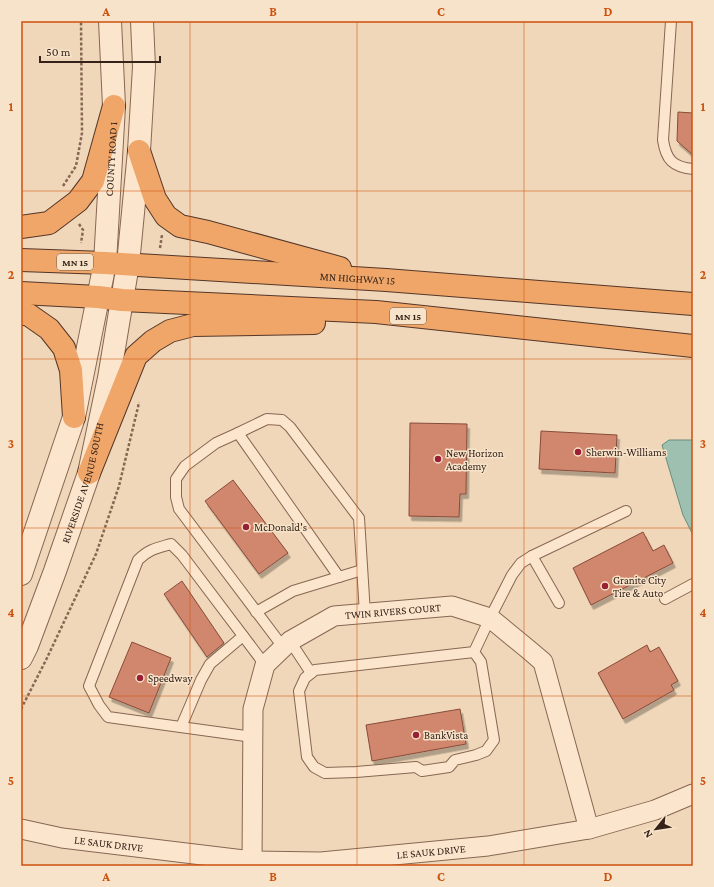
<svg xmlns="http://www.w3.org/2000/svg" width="714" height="887" font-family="'Crimson Pro',serif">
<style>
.water{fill:#9ec0b1;stroke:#668d7d}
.building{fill:#d1876d;stroke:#874b38;filter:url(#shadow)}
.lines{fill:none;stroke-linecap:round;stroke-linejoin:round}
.service-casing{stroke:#876753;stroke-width:12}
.minor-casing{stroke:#876753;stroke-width:21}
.tertiary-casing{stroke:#876753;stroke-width:24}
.trunk-casing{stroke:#543629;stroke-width:24}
.path{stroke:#876753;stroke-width:2.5;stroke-dasharray:3 2;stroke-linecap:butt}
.service{stroke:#fbe6cd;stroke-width:10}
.minor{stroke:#fbe6cd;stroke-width:19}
.tertiary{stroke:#fbe6cd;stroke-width:22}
.trunk{stroke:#efa668;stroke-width:22}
.grid{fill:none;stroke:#cd510e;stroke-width:1;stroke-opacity:0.55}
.poi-dot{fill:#992034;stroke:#f7e3c9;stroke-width:1.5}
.labels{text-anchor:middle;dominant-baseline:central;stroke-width:3;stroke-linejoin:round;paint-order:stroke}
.shield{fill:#f7e3c9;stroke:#6f5c4e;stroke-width:1}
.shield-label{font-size:10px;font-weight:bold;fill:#352219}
.street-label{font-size:11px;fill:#352219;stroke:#f7e3c9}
.poi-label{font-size:11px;fill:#352219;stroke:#f7e3c9;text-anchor:start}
.neatline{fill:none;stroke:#cd510e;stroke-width:1.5}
.grid-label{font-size:13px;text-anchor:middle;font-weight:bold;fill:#cd510e}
</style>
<defs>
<filter id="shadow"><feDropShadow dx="2.5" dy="4.5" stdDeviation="0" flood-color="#0004"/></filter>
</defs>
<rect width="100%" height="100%" fill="#f0d7b9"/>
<polygon class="water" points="669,440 693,440 693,535 683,515 662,445"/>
<g class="building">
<polygon points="678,112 693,113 693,155 677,141"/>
<polygon points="410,423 467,424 466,494 460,494 459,517 409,516"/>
<polygon points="541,431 617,435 615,473 539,469"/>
<polygon points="233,480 288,553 259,574 205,501"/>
<polygon points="643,532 653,551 664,545 673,563 591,605 573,568"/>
<polygon points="182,581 224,643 207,657 164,594"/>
<polygon points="132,642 171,658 149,713 109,697"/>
<polygon points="647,645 650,652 659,647 678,681 671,685 674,690 623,719 598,673"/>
<polygon points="460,709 466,744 372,761 366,725"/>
</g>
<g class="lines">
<g class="service-casing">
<g id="service">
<path d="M 671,21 L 663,140 C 666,160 673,167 693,169"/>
<polyline points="238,433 339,577"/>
<polyline points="532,556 559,603"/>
<polyline points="665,599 693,584"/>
<polyline points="256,612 293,591 362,570"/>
<polyline points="290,641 311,673"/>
<polyline points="283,647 179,509 176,497 176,479 185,466 216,443 238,433 267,419 282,420 290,427 359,518 365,614"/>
<polyline points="474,652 315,670 305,678 299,691 307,757 314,767 325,773 356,772 416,767 422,771 449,767 455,760 476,755 486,751 494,740 481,662 474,652 490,618 512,575 521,563 532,556 626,511"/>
<polyline points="181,727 201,680 210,664 243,636"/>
<path d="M 253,737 L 108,717 L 99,705 L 89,686 L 138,560 C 149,549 157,548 171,544 L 182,555 L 265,665"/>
</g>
</g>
<g class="minor-casing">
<g id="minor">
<path id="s1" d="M 21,829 L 62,838 L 252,861 L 321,862 L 488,846 L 589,829 L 655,810 L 693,794"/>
<path id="s2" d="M 252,866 L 253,709 L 265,665 L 290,641 L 334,616 L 452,606 L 490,618 L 529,650 L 543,662 L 589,829"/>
</g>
</g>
<g class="tertiary-casing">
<g id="tertiary">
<path id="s3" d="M 21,574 L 74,417 L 105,263 L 114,106 L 110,21"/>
<path id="s4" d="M 21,658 L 27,646 L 55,571 L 89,473 L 109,378 L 128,264 L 139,151 L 144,67 L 142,21"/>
</g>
</g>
<g class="trunk-casing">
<g id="trunk">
<polyline points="139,151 155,199 166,216 180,226 208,232 340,268"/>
<polyline points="21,227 49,223 78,201 93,181 114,106"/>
<path id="s5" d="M 21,260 L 105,263 L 386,280 L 693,304"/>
<polyline points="21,293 98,297 122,300 376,312 693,346"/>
<polyline points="21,313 29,315 49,329 64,348 71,370 74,417"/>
<polyline points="89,473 136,356 153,341 170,331 193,325 314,323"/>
</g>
</g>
<g class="path">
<polyline points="63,186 76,166 82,133 81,21"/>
<polyline points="79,224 83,230 81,243"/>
<polyline points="160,248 162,235"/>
<polyline points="21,709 46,660 96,554 119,486 138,407 139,402"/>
</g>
<use href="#service" class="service"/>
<use href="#minor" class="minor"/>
<use href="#tertiary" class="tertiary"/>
<use href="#trunk" class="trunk"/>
</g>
<path class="grid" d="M 190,21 L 190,866M 357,21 L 357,866M 524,21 L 524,866M 21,191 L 693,191M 21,359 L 693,359M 21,528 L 693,528M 21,696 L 693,696"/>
<g class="poi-dot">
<circle cx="578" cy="452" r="4"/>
<circle cx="438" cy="459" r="4"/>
<circle cx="246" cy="527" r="4"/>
<circle cx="605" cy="586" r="4"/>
<circle cx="140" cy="678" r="4"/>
<circle cx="416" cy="735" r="4"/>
</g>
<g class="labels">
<g class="shield">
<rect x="57" y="254" width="36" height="16" rx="3"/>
<rect x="390" y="308" width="36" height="16" rx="3"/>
</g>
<g class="shield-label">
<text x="75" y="262">MN 15</text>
<text x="408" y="316">MN 15</text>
</g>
<g class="street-label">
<text stroke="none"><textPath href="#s3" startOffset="427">COUNTY ROAD 1</textPath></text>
<text stroke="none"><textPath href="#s5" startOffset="337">MN HIGHWAY 15</textPath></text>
<text stroke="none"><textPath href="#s4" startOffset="186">RIVERSIDE AVENUE SOUTH</textPath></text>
<text stroke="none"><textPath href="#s2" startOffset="347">TWIN RIVERS COURT</textPath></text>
<text stroke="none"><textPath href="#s1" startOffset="89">LE SAUK DRIVE</textPath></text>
<text stroke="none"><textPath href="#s1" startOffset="413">LE SAUK DRIVE</textPath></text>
</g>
<g class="poi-label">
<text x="586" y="452">Sherwin-Williams</text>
<text x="446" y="453">New Horizon<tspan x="446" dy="13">Academy</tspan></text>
<text x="254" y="527">McDonald's</text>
<text x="613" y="580">Granite City<tspan x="613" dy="13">Tire &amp; Auto</tspan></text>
<text x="148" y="678">Speedway</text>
<text x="424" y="735">BankVista</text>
</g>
</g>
<rect width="714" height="887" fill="none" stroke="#f7e3c9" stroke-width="44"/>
<g transform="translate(656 829) rotate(240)" stroke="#f7e3c9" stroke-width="3" paint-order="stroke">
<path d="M0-3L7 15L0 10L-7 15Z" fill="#352219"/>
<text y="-6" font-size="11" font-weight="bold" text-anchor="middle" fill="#352219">N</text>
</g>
<path d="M40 56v6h120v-6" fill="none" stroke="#352219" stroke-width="2"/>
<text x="46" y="56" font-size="12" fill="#352219" stroke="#f7e3c9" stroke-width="3" paint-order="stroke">50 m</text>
<rect x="22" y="22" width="670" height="843" class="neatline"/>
<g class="grid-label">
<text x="106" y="16">A</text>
<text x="273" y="16">B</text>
<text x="441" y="16">C</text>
<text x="608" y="16">D</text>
<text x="11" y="111">1</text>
<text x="703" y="111">1</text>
<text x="11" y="279">2</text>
<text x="703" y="279">2</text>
<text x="11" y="448">3</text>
<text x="703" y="448">3</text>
<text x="11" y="617">4</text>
<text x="703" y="617">4</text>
<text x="11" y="785">5</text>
<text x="703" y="785">5</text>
<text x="106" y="881">A</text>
<text x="273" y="881">B</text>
<text x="441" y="881">C</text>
<text x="608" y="881">D</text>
</g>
</svg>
